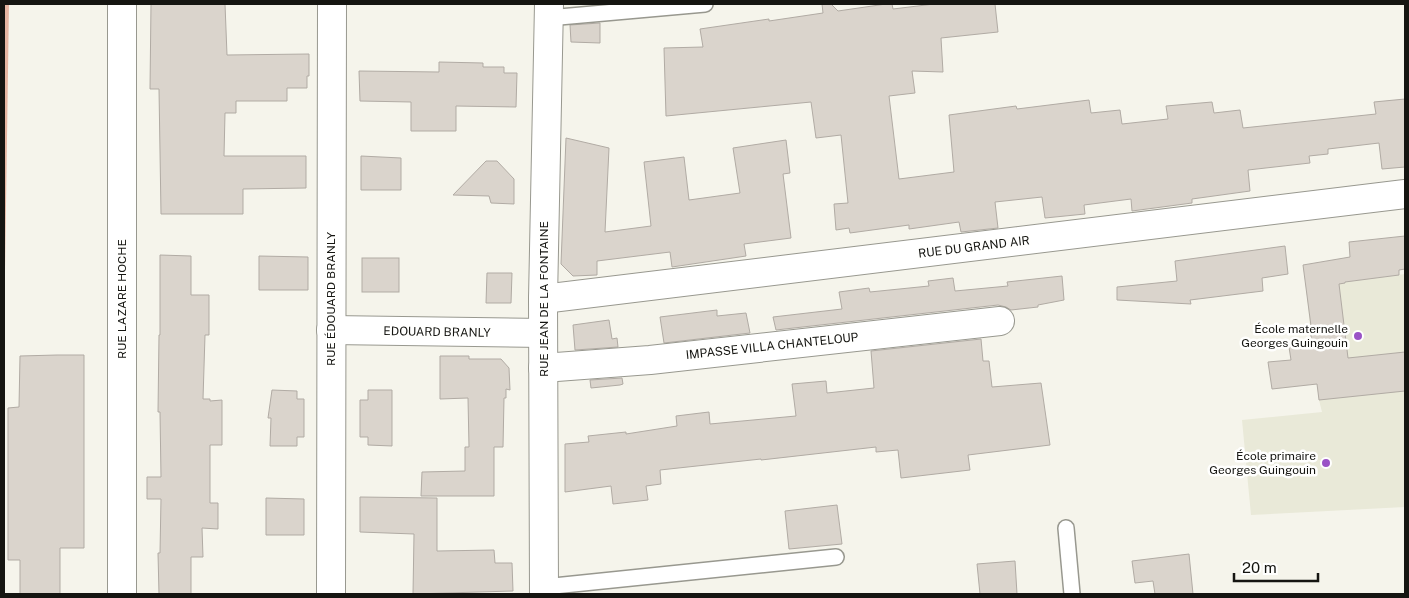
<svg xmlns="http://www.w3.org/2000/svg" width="1409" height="598" font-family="'Public Sans',sans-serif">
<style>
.built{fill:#e9e9d8}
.green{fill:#e6b5a1}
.building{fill:#dad4cc;stroke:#b1aba4}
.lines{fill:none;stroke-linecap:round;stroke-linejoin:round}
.service-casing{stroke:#98988f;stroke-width:18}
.minor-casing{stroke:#98988f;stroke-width:30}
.service{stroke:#fff;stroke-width:15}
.minor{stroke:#fff;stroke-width:28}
.poi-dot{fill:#9a52c6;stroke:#fffffe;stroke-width:2}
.labels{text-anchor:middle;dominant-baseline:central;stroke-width:5;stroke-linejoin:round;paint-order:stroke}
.street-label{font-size:12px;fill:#151511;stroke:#fffffe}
.poi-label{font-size:12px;fill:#151511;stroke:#fffffe;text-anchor:end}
</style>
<rect width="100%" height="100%" fill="#f5f4eb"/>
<polygon class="built" points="1405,274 1405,507 1251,515 1242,420 1322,412 1319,400 1312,345 1306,287"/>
<polygon class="green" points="4,4 9,4 4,339"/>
<g class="building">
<polygon points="151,4 225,4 227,55 309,54 309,76 307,76 307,88 287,88 287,101 236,101 236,113 225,113 224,156 306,156 306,188 243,189 243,214 161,214 159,89 150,89"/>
<polygon points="822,4 831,4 838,11 886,4 892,4 893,9 934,4 995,4 998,32 941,38 943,72 912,71 915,93 889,96 899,179 954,172 949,115 1016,106 1017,109 1089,100 1091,113 1120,110 1122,124 1168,119 1166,106 1212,102 1214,113 1240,110 1243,128 1376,114 1374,102 1405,99 1405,167 1382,169 1379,143 1328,149 1328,154 1309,156 1310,163 1248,170 1250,191 1192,199 1192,203 1132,211 1131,199 1084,205 1085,214 1045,218 1042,197 995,202 998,228 961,232 959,222 909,229 909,225 850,233 849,228 836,230 834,204 848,203 841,135 816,138 811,102 666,116 664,48 703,47 700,29 769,19 769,21 823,13"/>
<polygon points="600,23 600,43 571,42 570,25"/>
<polygon points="439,62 483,63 483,67 504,67 504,73 517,73 516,107 456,106 456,131 411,131 411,102 360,101 359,71 439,72"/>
<polygon points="566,138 609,148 605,232 651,226 644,162 684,157 689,200 740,193 733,148 786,140 790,173 783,174 791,238 744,244 746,256 672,267 670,252 597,261 597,275 573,276 561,264"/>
<polygon points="361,156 401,158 401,190 361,190"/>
<polygon points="486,161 497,161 514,179 514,204 491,203 489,196 453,195"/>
<polygon points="1405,236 1405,269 1399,270 1399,275 1345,282 1345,283 1339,284 1348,358 1405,352 1405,391 1319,400 1317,384 1272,389 1268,362 1291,360 1289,347 1312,345 1310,326 1311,326 1303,265 1350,257 1349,242"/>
<polygon points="1285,246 1288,274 1262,278 1263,291 1190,300 1191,304 1117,300 1117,287 1177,281 1175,261"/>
<polygon points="160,255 191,256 191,295 209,295 209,335 205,335 203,399 210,399 210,401 222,400 222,445 210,445 210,503 218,503 218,529 202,528 203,557 191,557 191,594 159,594 158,553 160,553 161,499 147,499 147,477 161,477 160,412 158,412 159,335 160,335"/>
<polygon points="259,256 308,257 308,290 259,290"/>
<rect x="362" y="258" width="37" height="34"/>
<polygon points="487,273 512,273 511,303 486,303"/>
<polygon points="1062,276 1064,300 1038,305 1038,307 1011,310 1006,307 998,305 776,330 773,317 842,309 839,292 869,288 870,292 929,286 928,281 953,278 955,291 1008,286 1007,282"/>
<polygon points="717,310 717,316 746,313 750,333 664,343 660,317"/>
<polygon points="609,320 612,339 617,338 618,347 575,350 573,325"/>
<polygon points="981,339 983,361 989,361 992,387 1041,383 1050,445 968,455 970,470 901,478 898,450 876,452 876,447 761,460 761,459 660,470 661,484 646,486 648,500 613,504 611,486 565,492 565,444 589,442 588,436 626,432 626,434 677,426 676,416 709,412 710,424 796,416 792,384 826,381 827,393 874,388 871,351"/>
<polygon points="57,355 84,355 84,548 60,548 60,594 20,594 20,560 8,560 8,408 19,407 20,356"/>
<polygon points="440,356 469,356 469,359 501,359 509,368 510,390 506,389 506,398 504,398 503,447 494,447 494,496 421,496 422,472 465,471 465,447 469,447 468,398 440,399"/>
<polygon points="622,378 623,384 620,385 591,388 590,380"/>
<polygon points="272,390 297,391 297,399 304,399 304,437 297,437 297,446 270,446 271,418 268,418"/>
<polygon points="368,390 392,390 392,446 368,445 368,437 360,437 360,400 368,400"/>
<polygon points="360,497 437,498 437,551 494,550 495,563 512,563 513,591 413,594 414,534 360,532"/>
<polygon points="266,498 304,499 304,535 266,535"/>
<polygon points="837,505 842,544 789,549 785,511"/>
<polygon points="1189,554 1193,594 1155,594 1153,581 1135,583 1132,561"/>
<polygon points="1015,561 1017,594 980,594 977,564"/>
</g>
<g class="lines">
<g class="service-casing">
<g id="service">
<polyline points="548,18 705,4"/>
<polyline points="1066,528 1072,594"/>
<polyline points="544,587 836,557"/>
</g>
</g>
<g class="minor-casing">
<g id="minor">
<polyline points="122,4 122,594"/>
<polyline points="543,299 1405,194"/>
<polyline points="331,330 543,333"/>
<polyline points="543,368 650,360 1000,321"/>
<polyline points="331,594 332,4"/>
<polyline points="544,594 543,299 549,4"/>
</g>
</g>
<use href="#service" class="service"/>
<use href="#minor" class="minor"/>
</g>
<g class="poi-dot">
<circle cx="1358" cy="336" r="5"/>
<circle cx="1326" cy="463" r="5"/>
</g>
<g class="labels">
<g class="street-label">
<text transform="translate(974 247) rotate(-7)">RUE DU GRAND AIR</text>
<text transform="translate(122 299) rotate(-90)">RUE LAZARE HOCHE</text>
<text transform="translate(331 299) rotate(-90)">RUE ÉDOUARD BRANLY</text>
<text transform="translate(544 299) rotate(-90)">RUE JEAN DE LA FONTAINE</text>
<text transform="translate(437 332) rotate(1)">EDOUARD BRANLY</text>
<text transform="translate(772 346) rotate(-6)">IMPASSE VILLA CHANTELOUP</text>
</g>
<g class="poi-label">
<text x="1348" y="329">École maternelle<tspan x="1348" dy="14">Georges Guingouin</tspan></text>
<text x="1316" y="456">École primaire<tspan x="1316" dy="14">Georges Guingouin</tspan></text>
</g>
</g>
<rect width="1409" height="598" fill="none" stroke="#151511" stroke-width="10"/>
<path d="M1234 573v8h84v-8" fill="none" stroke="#151511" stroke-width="2.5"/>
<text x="1242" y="573" font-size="15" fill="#151511" stroke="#fffffe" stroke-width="4" paint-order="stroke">20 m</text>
</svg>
